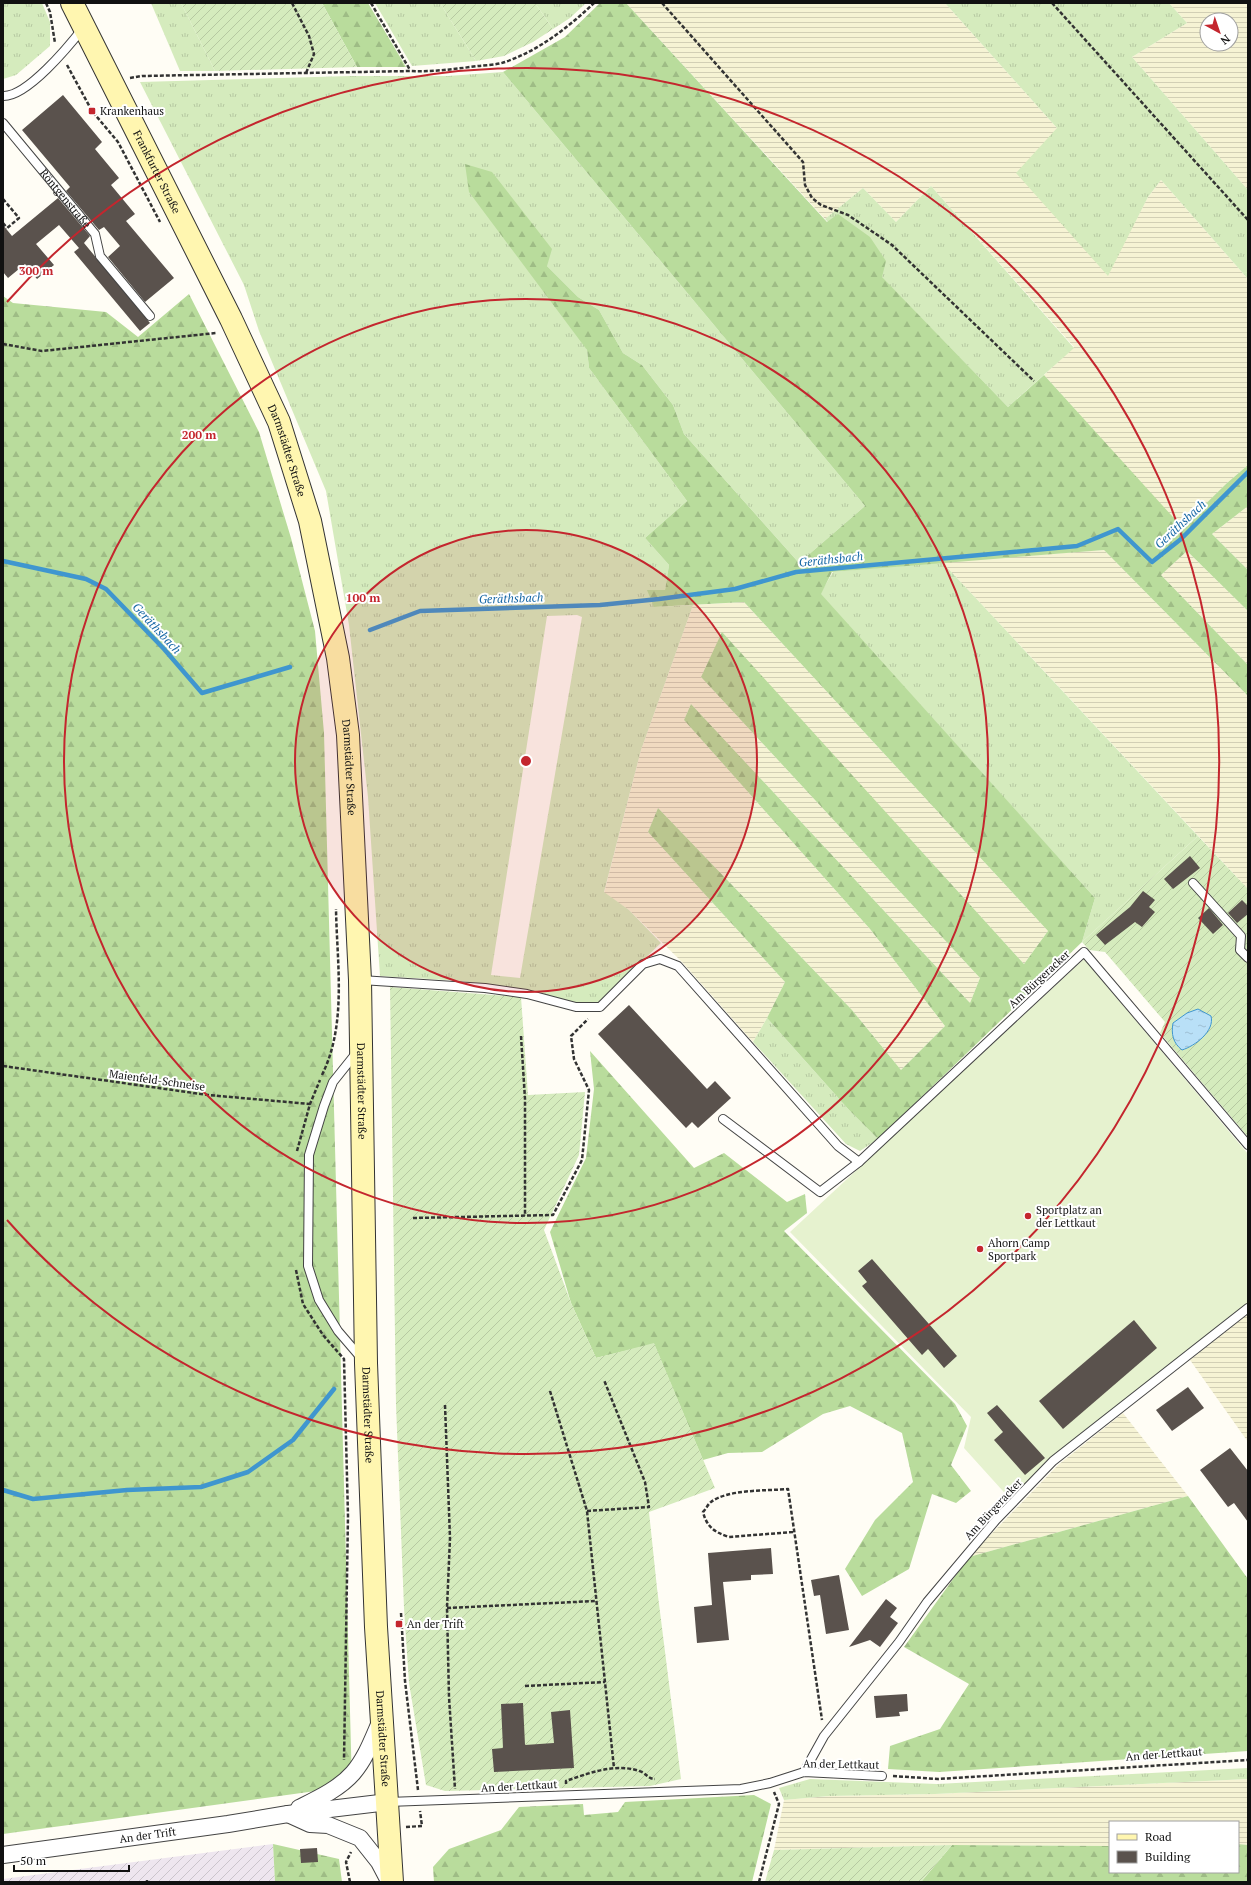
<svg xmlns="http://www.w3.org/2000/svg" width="1251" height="1885" font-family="'PT Serif',serif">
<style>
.industrial{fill:url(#industrial-furrows)}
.farmland{fill:url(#farmland-rules);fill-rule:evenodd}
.grass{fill:url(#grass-tufts);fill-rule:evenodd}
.forest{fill:url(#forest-firs)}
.garden{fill:url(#garden-furrows)}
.pitch{fill:#e6f2cf}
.water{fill:url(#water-ripples);stroke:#3f96cf}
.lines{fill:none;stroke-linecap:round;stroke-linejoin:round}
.stream{stroke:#3f96cf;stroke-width:4.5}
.building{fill:#5a524d}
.lane-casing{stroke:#444;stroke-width:10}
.street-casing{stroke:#444;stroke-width:18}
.secondary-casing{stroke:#333;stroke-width:24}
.path{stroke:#333;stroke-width:2.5;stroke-dasharray:4 2;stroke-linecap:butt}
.lane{stroke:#fff;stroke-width:8}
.street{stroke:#fff;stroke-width:16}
.secondary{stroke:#fff6b0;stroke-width:22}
.ring{fill:none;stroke:#c4262e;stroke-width:2}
.poi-dot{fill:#c4262e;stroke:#fff;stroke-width:1.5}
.labels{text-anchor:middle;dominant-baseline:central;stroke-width:4;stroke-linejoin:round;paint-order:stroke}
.poi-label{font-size:11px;fill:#111;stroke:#fff;text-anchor:start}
.street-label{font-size:11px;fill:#111;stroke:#fff}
.water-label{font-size:12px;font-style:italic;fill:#1768a6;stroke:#fff}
.centre{fill:#c4262e;stroke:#fff;stroke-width:2}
.ring-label{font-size:12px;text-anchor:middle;font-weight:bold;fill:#c4262e;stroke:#fff;stroke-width:4;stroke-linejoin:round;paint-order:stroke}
</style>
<defs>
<pattern id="industrial-furrows" width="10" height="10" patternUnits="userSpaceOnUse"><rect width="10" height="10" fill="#eee6ef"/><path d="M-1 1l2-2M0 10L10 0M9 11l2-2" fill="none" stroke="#cbc4cc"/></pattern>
<pattern id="farmland-rules" width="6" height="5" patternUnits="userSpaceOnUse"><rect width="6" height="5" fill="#f6f3d4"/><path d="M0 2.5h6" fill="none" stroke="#d2cfb5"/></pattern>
<pattern id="grass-tufts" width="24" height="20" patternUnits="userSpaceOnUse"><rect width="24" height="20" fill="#d5ebbd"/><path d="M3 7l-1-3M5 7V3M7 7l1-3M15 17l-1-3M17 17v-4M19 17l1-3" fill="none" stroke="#b6c8a1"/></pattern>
<pattern id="forest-firs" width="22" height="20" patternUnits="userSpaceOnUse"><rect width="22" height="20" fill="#b9dc9c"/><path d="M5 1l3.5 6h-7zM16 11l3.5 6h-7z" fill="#9ebc85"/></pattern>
<pattern id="garden-furrows" width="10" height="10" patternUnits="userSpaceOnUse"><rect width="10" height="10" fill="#d5ebbd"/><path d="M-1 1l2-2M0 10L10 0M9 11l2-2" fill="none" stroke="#b6c8a1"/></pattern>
<pattern id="water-ripples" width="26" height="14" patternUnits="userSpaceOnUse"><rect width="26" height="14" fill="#b9e0f7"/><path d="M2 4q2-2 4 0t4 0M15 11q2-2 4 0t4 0" fill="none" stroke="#9ebfd3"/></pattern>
</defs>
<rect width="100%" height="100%" fill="#fffdf5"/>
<polygon class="industrial" points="273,1844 275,1882 3,1882 3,1879"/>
<g class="farmland">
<polygon points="626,3 945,3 1057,128 1107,275 1148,197 1161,180 1248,279 1248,465 1227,483 1182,528 1044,375 1074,347 931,186 896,222 863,188 825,219"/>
<path d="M 1169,3 L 1248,3 L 1248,190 L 1132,57 L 1187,23 ZM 1207,20 L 1231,20 L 1231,44 L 1207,44 Z"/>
<polygon points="1248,506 1248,570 1212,534"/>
<polygon points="1104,550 1248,696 1248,889 942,562"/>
<polygon points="1187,551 1248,611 1248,665 1161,575"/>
<polygon points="744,602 1048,931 1024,964 722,633 701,677 980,978 970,1003 691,704 684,720 870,929 945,1026 901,1070 852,1010 658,808 648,832 785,982 767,1018 753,1042 682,962 629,910 604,893 641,750 693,605"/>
<polygon points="1248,1314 1248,1442 1190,1360"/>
<polygon points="1123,1413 1188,1496 969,1557 1058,1465"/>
<polygon points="1248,1779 1248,1845 1238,1844 1238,1822 1110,1822 1110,1846 952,1845 774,1850 784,1800 829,1796 935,1794"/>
</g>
<g class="grass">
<polygon points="3,3 42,3 50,22 50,46 16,75 3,79"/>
<polygon points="151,3 181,3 215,71 180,71"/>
<polygon points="375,3 440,3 476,61 412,66"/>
<polygon points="535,3 586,3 570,18 553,29"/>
<polygon points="945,3 1169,3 1187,23 1132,57 1248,190 1248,279 1161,180 1148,197 1108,276 1016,173 1057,128"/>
<path d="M 503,72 L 865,506 L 799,563 L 684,434 L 673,405 L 642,365 L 623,353 L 599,310 L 578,297 L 547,266 L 492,172 L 587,350 L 589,368 L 687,501 L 645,538 L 669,565 L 665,590 L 654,607 L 693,605 L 641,750 L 604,892 L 629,910 L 661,943 L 597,1004 C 561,1004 527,990 492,985 C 456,979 417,979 380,976 L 368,797 L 349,625 L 326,491 L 259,331 L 244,285 L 140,82 L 350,76 L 448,76 ZM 577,615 L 582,617 L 520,978 L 491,975 L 547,616 Z"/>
<polygon points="931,186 1074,348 1008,407 825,219 863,188 896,222"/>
<polygon points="942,562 1198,836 1082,942 1095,898 820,594 833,572"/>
<polygon points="767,1018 849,1110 878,1139 860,1151 846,1144 753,1042"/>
<polygon points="1248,1768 1248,1779 935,1794 829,1796 784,1800 779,1788 810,1779 937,1784"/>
</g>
<g class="forest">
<polygon points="322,3 368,3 406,67 357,67"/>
<polygon points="600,3 626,3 827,222 838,214 870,237 886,261 882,277 1008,407 1044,375 1182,527 1227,483 1248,465 1248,506 1212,534 1248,570 1248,611 1187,551 1161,575 1248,665 1248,696 1104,550 832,572 821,594 1095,898 1082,942 878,1139 849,1110 767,1018 785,982 648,832 658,808 852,1010 901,1070 945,1026 870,929 684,720 691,704 970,1003 980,978 701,677 722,632 1024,964 1048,931 744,602 654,607 647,590 665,590 669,565 645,538 687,501 589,368 587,350 469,192 465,164 492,172 552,249 547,266 578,297 599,310 623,353 642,365 673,405 684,434 799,563 865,506 503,72 565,37"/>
<polygon points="189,294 259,432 291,538 315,631 324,733 352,1786 3,1834 3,296 13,303 106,312 138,337"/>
<polygon points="590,1051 694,1168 724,1153 787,1202 805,1194 807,1213 784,1231 955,1404 967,1426 951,1465 971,1491 956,1503 932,1494 909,1569 862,1596 845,1569 875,1520 913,1482 902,1433 850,1406 823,1414 762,1452 728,1453 703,1460 654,1344 596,1358 571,1303 550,1232 586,1158 594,1089"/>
<polygon points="1188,1496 1248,1579 1248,1751 939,1772 888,1769 890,1746 940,1729 969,1684 904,1647 969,1557"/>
<polygon points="754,1795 771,1804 752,1882 434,1882 433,1867 449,1849 501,1830 519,1807 583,1804 584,1815 618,1812 625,1802"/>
<polygon points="273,1844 339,1859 342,1882 275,1882"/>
<polygon points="1238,1844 1248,1845 1248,1882 921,1882 952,1845 1110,1846 1110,1872 1238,1872"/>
</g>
<g class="garden">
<polygon points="181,3 322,3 357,67 215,71"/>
<polygon points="440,3 535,3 553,29 533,42 504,56 476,61"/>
<polygon points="1198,836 1248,889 1248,1137 1160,1033 1165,1022 1105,952 1089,950 1082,942"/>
<polygon points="390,987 521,997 528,1095 585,1092 579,1155 544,1230 571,1303 596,1358 654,1343 715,1488 649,1512 657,1588 681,1779 650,1786 445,1791 426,1785 409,1683 404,1608 396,1405"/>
<polygon points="952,1845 921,1882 765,1882 774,1850"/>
</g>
<polygon class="pitch" points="1084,959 1248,1154 1248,1304 1051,1459 1011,1500 964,1448 971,1417 790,1232"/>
<path class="water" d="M 1198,1009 L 1211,1016 C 1215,1031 1195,1046 1182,1050 C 1173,1043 1171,1034 1173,1023 L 1187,1013 Z"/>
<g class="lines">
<g class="stream">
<polyline points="3,561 86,579 106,589 164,649 202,693 290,667"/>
<polyline points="370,630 420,611 600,605 659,599 735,589 796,572 1077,546 1118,529 1152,562 1181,539 1248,472"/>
<polyline points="3,1490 33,1499 127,1490 201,1487 248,1472 293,1440 334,1389"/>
</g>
</g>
<g class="building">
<polygon points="63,95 102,142 95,149 119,178 111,185 135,214 126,221 174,278 145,302 108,257 120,246 104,227 99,230 66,191 70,187 22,130"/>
<polygon points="58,198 90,236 84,243 150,323 140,331 74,252 79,248 59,225 36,244 54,265 37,279 25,264 8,278 3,272 3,225 12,236"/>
<polygon points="1190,856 1200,868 1173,889 1164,879"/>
<polygon points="1143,891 1155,900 1149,907 1155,912 1142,927 1135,922 1105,945 1096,935 1130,907"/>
<polygon points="1242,900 1248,906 1248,914 1237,923 1228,913"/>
<polygon points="1209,908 1223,925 1213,934 1198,918"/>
<polygon points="629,1005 707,1089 715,1081 731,1098 698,1128 692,1122 686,1128 598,1034"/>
<polygon points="872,1259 957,1356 944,1368 928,1349 922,1355 862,1286 867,1282 858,1271"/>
<polygon points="1134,1320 1157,1348 1063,1429 1039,1401"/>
<polygon points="1188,1387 1204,1408 1172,1431 1156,1410"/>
<polygon points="997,1405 1045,1458 1025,1475 994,1440 1003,1432 987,1413"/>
<polygon points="1230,1448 1248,1471 1248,1522 1234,1503 1228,1507 1200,1470"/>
<polygon points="771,1548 773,1574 751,1575 751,1580 723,1582 729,1640 697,1643 694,1607 712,1605 708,1553"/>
<polygon points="839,1575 849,1630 826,1634 820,1595 814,1596 811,1580"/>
<polygon points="886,1599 897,1608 890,1617 898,1623 880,1647 870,1640 849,1647"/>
<polygon points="907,1694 908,1711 899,1712 900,1716 876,1718 874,1696"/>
<polygon points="523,1703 525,1745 554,1743 551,1712 570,1710 574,1768 494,1772 492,1749 503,1748 501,1704"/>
<polygon points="317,1848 318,1862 301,1863 300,1849"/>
</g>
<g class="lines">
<g class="lane-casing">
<g id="lane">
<path d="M 3,96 C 27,97 69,46 83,28"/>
<path id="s1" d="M 3,123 L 95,234 L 100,256 L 150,316"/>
<polyline points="1193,883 1241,936 1240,950 1248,958"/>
<polyline points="361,980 485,988 527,994 576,1007 600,1007 643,964 660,959 678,966 838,1146 859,1162"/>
<polyline points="357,1052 333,1082 324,1106 309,1155 308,1266 319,1300 338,1331 362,1359"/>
<polyline points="723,1119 820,1192 859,1162 1084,952 1248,1145"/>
<polyline points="804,1772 824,1736 899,1642 927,1602 996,1520 1053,1461 1248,1308"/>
<polyline points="388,1802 741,1789 770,1783 804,1772 882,1776"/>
</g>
</g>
<g class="street-casing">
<g id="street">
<path d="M 299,1808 C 317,1799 339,1789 353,1773 C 366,1758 373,1738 381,1720"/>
<polyline points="288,1814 310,1824 328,1825 360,1838 379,1862 389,1881"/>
<path id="s2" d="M 3,1855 L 228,1824 L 288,1814 L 388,1802"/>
</g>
</g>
<g class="secondary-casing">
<g id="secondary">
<path id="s3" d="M 72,3 L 231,319 L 279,422 L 310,521 L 338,658 L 348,735 L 360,980 L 366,1363 L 376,1627 L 392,1882"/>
</g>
</g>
<g class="path">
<polyline points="46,3 50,12 55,43"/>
<polyline points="292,3 309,36 314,54 306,73"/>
<polyline points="371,3 410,70"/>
<polyline points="662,3 803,162 805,185 812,198 821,205 848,215 892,245 1034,381"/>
<polyline points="1052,3 1248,220"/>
<polyline points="67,65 92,111 118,142 160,222"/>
<path d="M 130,78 L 142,76 L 411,71 C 433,72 455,69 478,66 C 486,65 497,65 505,62 C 538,51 569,27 594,3"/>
<polyline points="3,199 19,218 6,229"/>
<polyline points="3,223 7,228"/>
<polyline points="3,344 42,351 216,333"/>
<polyline points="521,1036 525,1099 525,1216"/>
<polyline points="3,1066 208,1095 310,1104"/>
<path d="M 322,1075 C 347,1024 337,965 336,909"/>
<polyline points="297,1151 310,1104 320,1080"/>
<polyline points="413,1218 553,1215 582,1160 589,1090 574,1059 571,1036 588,1019"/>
<polyline points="296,1270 303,1304 323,1335 344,1359 348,1516 344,1760"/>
<polyline points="550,1391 587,1511 614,1768"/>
<polyline points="445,1405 450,1538 447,1608 449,1697 455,1789"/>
<polyline points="587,1511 649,1507 645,1482 604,1380"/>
<path d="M 793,1532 L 729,1537 C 714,1532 707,1527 703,1512 C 706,1509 708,1504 711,1502 C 728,1489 766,1491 788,1489 L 822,1720"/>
<polyline points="447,1608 596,1601"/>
<polyline points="401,1613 405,1681 418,1790"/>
<polyline points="525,1686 605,1682"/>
<polyline points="893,1776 938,1779 1248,1760"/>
<path d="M 566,1784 L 566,1781 C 589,1773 617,1762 642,1772 C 647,1775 649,1779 655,1779"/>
<polyline points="406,1827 422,1826 420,1811"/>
<polyline points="147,1880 147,1882"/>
<polyline points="350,1882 346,1862 351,1852"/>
<polyline points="759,1882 779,1804 774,1792"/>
</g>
<use href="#lane" class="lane"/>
<use href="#street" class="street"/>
<use href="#secondary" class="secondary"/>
</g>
<circle cx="526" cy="761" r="231" fill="#c4262e" fill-opacity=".12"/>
<g class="ring">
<circle cx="526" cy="761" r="231"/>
<circle cx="526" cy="761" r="462"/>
<path d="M7 302A693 693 0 1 1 7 1220"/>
</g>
<g class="poi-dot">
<rect x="88" y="107" width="8" height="8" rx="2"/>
<circle cx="1028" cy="1216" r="4"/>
<circle cx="980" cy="1249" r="4"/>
<rect x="395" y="1620" width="8" height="8" rx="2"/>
</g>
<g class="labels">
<g class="poi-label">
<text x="100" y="111">Krankenhaus</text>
<text x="1036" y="1210">Sportplatz an<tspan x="1036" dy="13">der Lettkaut</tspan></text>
<text x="988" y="1243">Ahorn Camp<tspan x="988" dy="13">Sportpark</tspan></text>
<text x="407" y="1624">An der Trift</text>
</g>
<g class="street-label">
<text stroke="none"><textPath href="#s3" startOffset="189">Frankfurter Straße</textPath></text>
<text stroke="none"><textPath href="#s1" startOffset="98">Röntgenstraße</textPath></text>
<text stroke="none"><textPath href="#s3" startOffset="497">Darmstädter Straße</textPath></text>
<text stroke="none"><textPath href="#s3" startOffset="821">Darmstädter Straße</textPath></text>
<text transform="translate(1039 979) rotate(-43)">Am Bürgeracker</text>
<text transform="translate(157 1080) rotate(8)">Maienfeld-Schneise</text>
<text stroke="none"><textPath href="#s3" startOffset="1145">Darmstädter Straße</textPath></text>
<text stroke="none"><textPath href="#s3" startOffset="1469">Darmstädter Straße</textPath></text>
<text transform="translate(993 1509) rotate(-47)">Am Bürgeracker</text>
<text stroke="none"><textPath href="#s3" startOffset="1793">Darmstädter Straße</textPath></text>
<text transform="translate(1164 1754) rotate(-4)">An der Lettkaut</text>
<text transform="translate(841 1764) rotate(1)">An der Lettkaut</text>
<text transform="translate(519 1786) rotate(-3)">An der Lettkaut</text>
<text stroke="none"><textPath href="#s2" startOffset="146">An der Trift</textPath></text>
</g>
<g class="water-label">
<text transform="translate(1180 524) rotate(-43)">Geräthsbach</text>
<text transform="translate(831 559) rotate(-6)">Geräthsbach</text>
<text transform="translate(511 598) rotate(-2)">Geräthsbach</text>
<text transform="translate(157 628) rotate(47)">Geräthsbach</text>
</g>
</g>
<circle cx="526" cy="761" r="6" class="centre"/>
<g class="ring-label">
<text x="36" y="275">300 m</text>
<text x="199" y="439">200 m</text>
<text x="363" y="602">100 m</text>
</g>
<rect width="1251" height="1885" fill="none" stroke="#111111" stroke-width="8"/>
<rect x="1109" y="1821" width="130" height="52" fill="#ffffff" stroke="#a0a0a0"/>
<rect x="1117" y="1834" width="20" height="6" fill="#fff6b0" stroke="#a0a0a0"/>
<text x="1145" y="1841" font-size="12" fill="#111111">Road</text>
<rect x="1117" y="1851" width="20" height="12" fill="#5a524d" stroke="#a0a0a0"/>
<text x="1145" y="1861" font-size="12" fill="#111111">Building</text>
<g transform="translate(1219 32) rotate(140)"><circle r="19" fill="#ffffff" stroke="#a0a0a0"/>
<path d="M0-3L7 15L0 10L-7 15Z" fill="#c4262e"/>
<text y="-6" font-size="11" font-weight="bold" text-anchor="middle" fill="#111111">N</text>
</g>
<path d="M14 1865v6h115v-6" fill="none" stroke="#111111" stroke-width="2"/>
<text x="20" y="1865" font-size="12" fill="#111111" stroke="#ffffff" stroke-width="3" paint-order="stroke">50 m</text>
</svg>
